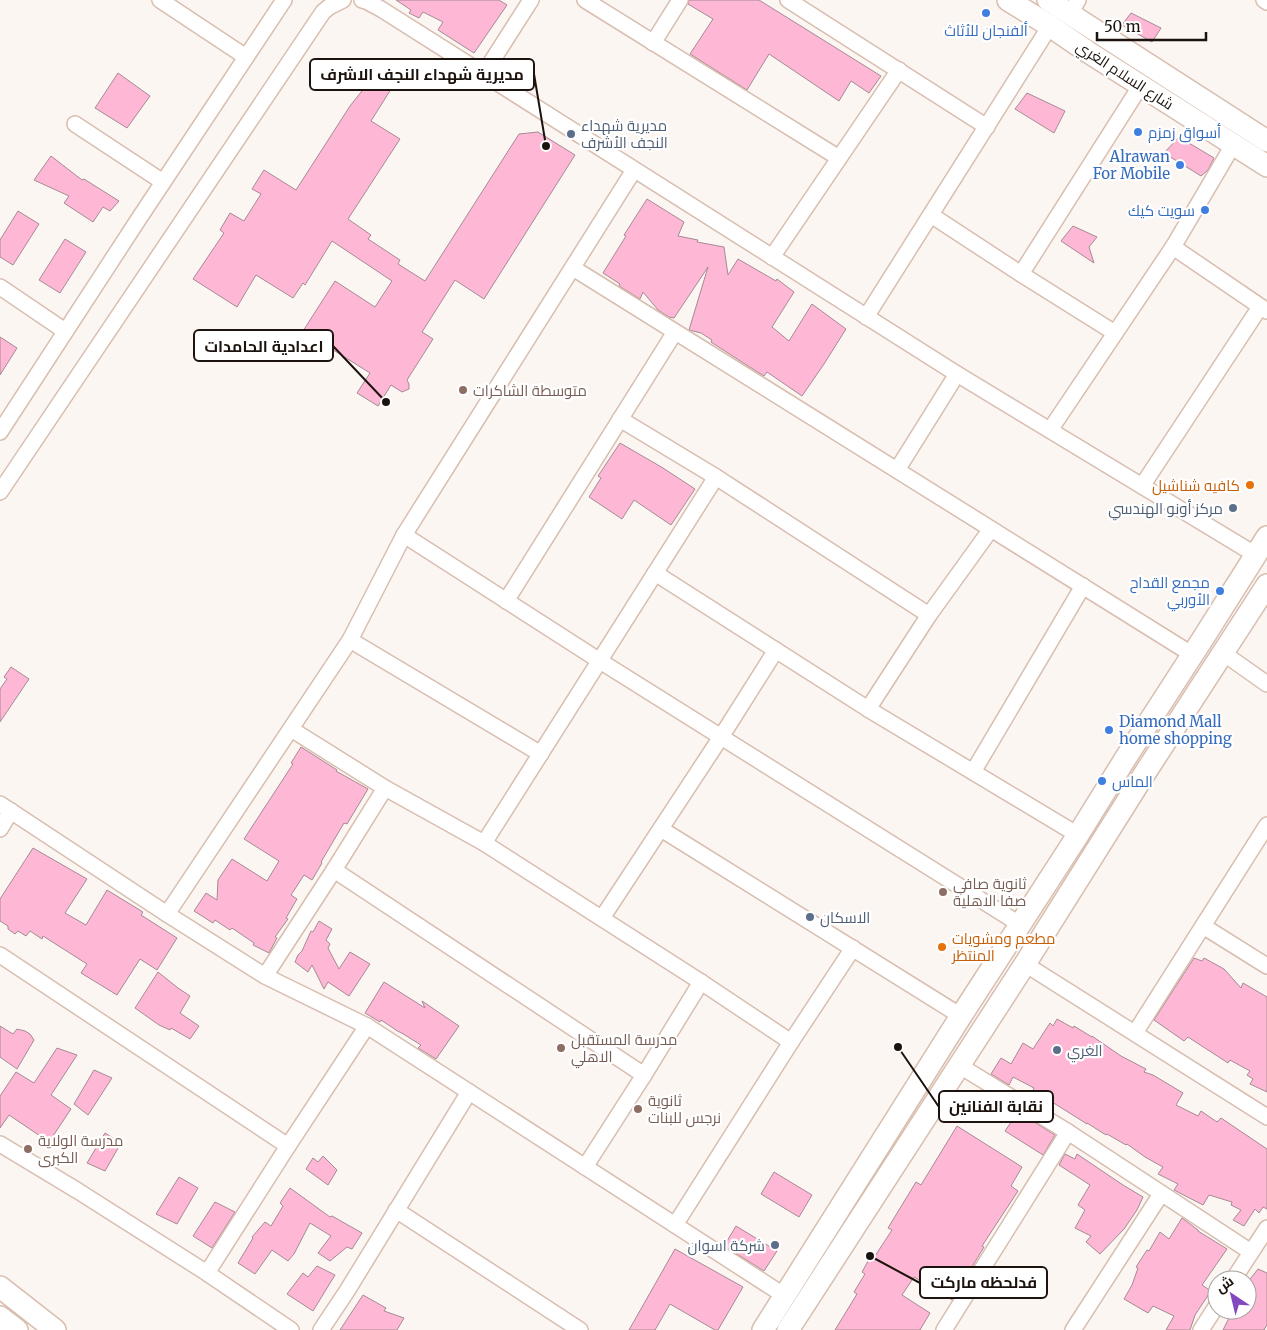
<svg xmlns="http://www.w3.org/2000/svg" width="1267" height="1330" font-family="Merriweather,Cairo,serif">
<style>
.building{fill:#feb7d4;stroke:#a58a94}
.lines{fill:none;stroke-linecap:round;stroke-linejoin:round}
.street-casing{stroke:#d8beaf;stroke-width:18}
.secondary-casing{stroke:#d8beaf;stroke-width:24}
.street{stroke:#fff;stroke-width:15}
.secondary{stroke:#fff;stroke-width:21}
.shop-dot{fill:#3f7fe0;stroke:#fff;stroke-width:2}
.service-dot{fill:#5c6f8a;stroke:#fff;stroke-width:2}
.education-dot{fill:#8d6e63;stroke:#fff;stroke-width:2}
.food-dot{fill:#e8710a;stroke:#fff;stroke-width:2}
.labels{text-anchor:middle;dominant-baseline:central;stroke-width:4.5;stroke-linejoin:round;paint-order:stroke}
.shop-label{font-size:15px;fill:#366cbe;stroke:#fff;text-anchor:start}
.street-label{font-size:15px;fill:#1c130e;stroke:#fff}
.service-label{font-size:15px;fill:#4e5e75;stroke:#fff;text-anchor:start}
.education-label{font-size:15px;fill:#785e54;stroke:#fff;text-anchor:start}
.food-label{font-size:15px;fill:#c56008;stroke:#fff;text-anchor:end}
.leader{fill:none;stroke:#1c130e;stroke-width:2}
.callout-dot{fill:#1c130e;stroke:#fff;stroke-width:2}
.callout{fill:#fff;stroke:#1c130e;stroke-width:2}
.callout-label{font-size:16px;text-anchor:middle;font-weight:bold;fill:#1c130e}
</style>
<rect width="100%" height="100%" fill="#fcf6f3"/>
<g class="building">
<polygon points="396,0 499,0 507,5 474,53 438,30 443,22 423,12 419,18 409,13 411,10"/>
<polygon points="689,0 759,0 881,76 869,93 851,81 839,101 769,54 747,90 690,54 713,19 688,4"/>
<polygon points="1131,13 1161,28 1152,42 1122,25"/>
<polygon points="384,59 403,70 371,121 400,139 348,219 371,235 368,239 400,260 398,264 425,281 519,134 538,132 575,155 484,299 455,280 422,332 433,339 407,380 409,384 409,389 402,392 391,385 378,406 357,393 370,373 303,331 335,281 375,307 392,281 332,241 305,285 303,283 293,298 256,275 237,307 193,279 224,233 220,230 230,213 244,221 261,194 252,189 264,170 296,190 350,106 373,77"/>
<polygon points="118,73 150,96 127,128 95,108"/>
<polygon points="1027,93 1065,111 1054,133 1015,109"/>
<polygon points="1179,137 1214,158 1208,170 1201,176 1164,153"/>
<polygon points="51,156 82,180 84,179 119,201 110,211 103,207 93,222 64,203 69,196 34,180"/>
<polygon points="647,199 684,222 678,236 698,240 697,242 724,247 728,275 738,259 776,281 777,279 794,292 772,327 789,341 812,304 846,329 824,364 802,396 767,372 764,376 745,364 711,342 712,340 701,333 689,330 708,267 674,318 669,317 658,310 643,292 640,299 619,286 620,284 603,273 626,236 624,235"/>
<polygon points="18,211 39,224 13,265 0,257 0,240"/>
<polygon points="1073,226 1097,237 1089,247 1094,263 1061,241"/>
<polygon points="65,239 86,252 60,293 39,280"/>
<polygon points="0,337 17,348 0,375"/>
<polygon points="620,443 663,468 695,489 671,525 634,500 622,519 589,497 601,478 598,476"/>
<polygon points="11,667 29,679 0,722 0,689 7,679 4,677"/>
<polygon points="301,747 337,770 336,771 368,789 347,824 344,823 321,862 322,863 312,880 304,875 291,895 297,899 286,918 288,919 275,937 277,938 269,953 253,945 254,943 232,928 230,930 215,920 213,923 194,911 206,893 217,900 218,880 232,859 267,881 279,861 244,839 293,764 291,763"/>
<polygon points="33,848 87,879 65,913 86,925 107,890 143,912 141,915 177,938 157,970 140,959 117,995 81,973 87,964 43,936 42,939 30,931 26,936 18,931 15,934 8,929 8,926 0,921 0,899"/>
<polygon points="319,921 332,929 326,940 330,944 328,948 339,969 350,952 370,964 349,996 328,982 324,989 312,965 308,972 295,962 298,955 302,951 311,931 313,932"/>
<polygon points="1194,958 1202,961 1204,958 1224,969 1241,988 1243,983 1267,997 1267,1092 1250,1084 1253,1079 1247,1075 1250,1071 1230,1060 1228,1063 1188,1037 1184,1041 1154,1020"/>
<polygon points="158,972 178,988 190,996 180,1013 199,1026 190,1039 171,1028 170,1030 159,1025 135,1008"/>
<polygon points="384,982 425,1008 422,1001 459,1026 436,1059 418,1048 421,1045 400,1032 399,1032 381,1020 380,1022 365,1013"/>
<polygon points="1057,1019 1073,1028 1074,1026 1092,1037 1092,1036 1121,1056 1146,1069 1144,1072 1153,1075 1183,1093 1176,1105 1198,1116 1201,1111 1217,1122 1221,1118 1267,1149 1267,1209 1263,1207 1259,1213 1255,1209 1244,1226 1233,1220 1241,1210 1231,1205 1232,1202 1209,1195 1203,1205 1174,1190 1178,1184 1158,1174 1163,1167 1145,1157 1127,1144 1126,1145 1107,1134 1106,1135 1087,1123 1087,1124 1033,1090 1034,1088 1013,1077 1009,1085 991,1074 1001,1058 1011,1064 1023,1043 1033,1049 1050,1023 1053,1026"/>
<polygon points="0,1026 13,1034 17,1029 25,1031 30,1034 34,1040 17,1069 0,1057"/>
<polygon points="57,1048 77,1055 51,1095 71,1109 49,1142 9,1115 0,1128 0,1096 16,1072 34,1083"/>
<polygon points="94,1070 112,1078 88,1115 74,1104"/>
<polygon points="1018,1112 1055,1135 1043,1155 1005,1131"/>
<polygon points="957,1126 1022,1167 1011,1186 1018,1191 982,1246 984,1247 952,1300 914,1277 902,1295 930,1313 920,1330 835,1330 857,1294 854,1292 865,1274 862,1272 872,1254 875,1256 892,1230 888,1228 916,1182 921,1185"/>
<polygon points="105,1133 121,1143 105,1171 87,1163"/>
<polygon points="1065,1154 1075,1159 1077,1154 1123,1185 1143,1197 1137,1210 1124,1229 1100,1254 1086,1242 1091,1236 1075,1228 1085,1210 1078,1205 1090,1185 1059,1165"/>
<polygon points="323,1156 337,1170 328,1185 306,1169 313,1158 318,1162"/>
<polygon points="774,1172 812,1195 799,1217 761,1194"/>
<polygon points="179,1177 198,1188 177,1224 156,1214"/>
<polygon points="290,1188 330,1217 332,1216 362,1233 352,1249 347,1247 330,1261 318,1253 331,1236 310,1223 294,1254 288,1261 272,1250 255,1274 238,1263 253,1238 252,1237 265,1222 271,1226 283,1206 280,1203"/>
<polygon points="215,1202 235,1212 212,1248 193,1236"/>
<polygon points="1182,1218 1198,1230 1198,1231 1227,1249 1202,1285 1211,1291 1195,1315 1190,1330 1166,1330 1174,1316 1153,1306 1148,1313 1124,1299 1132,1285 1138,1268 1136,1267 1147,1250 1149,1251 1160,1232 1169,1239"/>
<polygon points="736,1226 777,1251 764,1271 724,1246"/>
<polygon points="675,1249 743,1287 718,1330 715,1330 670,1304 655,1330 629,1330"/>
<polygon points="317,1266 335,1275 313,1311 287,1294 303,1273 308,1277"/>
<polygon points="1258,1269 1267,1273 1267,1325 1264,1330 1223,1330 1233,1310 1247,1310 1247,1283"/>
<polygon points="363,1295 386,1308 384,1311 404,1318 397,1330 340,1330"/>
</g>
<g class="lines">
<g class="street-casing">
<g id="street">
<polyline points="160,0 246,57"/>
<polyline points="362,0 368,2 381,9 957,374 1256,555"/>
<polyline points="585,0 839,158"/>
<polyline points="788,0 987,127"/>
<polyline points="1264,0 1267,2"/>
<polyline points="1070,14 1078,0"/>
<polyline points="653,43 680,0"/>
<polyline points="483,75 531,0"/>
<polyline points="75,124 163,182"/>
<polyline points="931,215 1021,274 1115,333"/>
<polyline points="1173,247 1267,311"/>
<polyline points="772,257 899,70"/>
<polyline points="573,268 1193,655"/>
<polyline points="1021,274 1141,85"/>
<polyline points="0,287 65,331"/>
<polyline points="866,317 1050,26"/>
<polyline points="620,419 716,477 929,615"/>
<polyline points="1050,430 1173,247 1233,145"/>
<polyline points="0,432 138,220 284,0"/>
<polyline points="897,470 957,374"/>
<polyline points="1142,486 1260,307"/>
<polyline points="0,492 323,12 329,7 343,0"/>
<polyline points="404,535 600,661 1021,925"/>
<polyline points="655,573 868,709 1078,835"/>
<polyline points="506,601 675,332"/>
<polyline points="350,640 541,754"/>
<polyline points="1223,653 1267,684"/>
<polyline points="868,709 929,615 991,529"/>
<polyline points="291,729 385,788 484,843 701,982 791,1042"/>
<polyline points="973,772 1083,586"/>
<polyline points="0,804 167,914 265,976 367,1026 785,1296"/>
<polyline points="0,829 11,811"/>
<polyline points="661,829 961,1016"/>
<polyline points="484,843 716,477"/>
<polyline points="334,870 644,1075"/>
<polyline points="167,914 350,640 404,535 634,170"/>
<polyline points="602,918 721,737 776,650"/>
<polyline points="1203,926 1267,966"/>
<polyline points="0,955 288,1146"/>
<polyline points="1025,964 1267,1117"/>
<polyline points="265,976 334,870 385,788"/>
<polyline points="1135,1033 1267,825"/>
<polyline points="960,1066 1068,1132 1251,1252"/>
<polyline points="0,1144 78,1191 207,1273 291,1330"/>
<polyline points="585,1167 644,1075 701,982"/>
<polyline points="396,1210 580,1330"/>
<polyline points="675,1225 791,1042 853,948"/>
<polyline points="207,1273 288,1146 367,1026"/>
<polyline points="1233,1280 1267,1228"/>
<polyline points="321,1330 347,1291 469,1092"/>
<polyline points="944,1330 1068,1132"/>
<polyline points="1073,1330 1161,1194"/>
<polyline points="1201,1330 1217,1305"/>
</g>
</g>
<g class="secondary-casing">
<g id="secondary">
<polyline points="1008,0 1050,26 1088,52 1267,166"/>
<polyline points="1048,0 1267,141"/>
<polyline points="0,1287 55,1330"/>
<polyline points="0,1317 17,1330"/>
<polyline points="763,1330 961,1016 1078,835 1125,759 1202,640 1267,537"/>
<polyline points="788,1330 1025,964 1145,773 1267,585"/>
</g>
</g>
<use href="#street" class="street"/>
<use href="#secondary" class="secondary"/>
</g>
<g class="shop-dot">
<circle cx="986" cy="13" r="5"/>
<circle cx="1138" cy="132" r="5"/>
<circle cx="1180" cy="165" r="5"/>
<circle cx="1205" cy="210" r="5"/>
<circle cx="1220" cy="591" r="5"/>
<circle cx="1109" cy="730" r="5"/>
<circle cx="1102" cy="781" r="5"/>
</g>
<g class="service-dot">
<circle cx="571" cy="134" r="5"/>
<circle cx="1233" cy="508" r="5"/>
<circle cx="810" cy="917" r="5"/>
<circle cx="1057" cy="1050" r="5"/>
<circle cx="775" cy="1245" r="5"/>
</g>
<g class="education-dot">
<circle cx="463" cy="390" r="5"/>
<circle cx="943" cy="892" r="5"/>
<circle cx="561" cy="1048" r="5"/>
<circle cx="638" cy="1109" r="5"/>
<circle cx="28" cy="1149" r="5"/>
</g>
<g class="food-dot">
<circle cx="1250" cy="485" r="5"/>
<circle cx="942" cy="947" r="5"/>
</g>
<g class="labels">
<g class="shop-label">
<text x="986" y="30" text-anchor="middle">ألفنجان للأثاث</text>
<text x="1148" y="132">أسواق زمزم</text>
<text x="1170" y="156" text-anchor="end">Alrawan<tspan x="1170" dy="17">For Mobile</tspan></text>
<text x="1195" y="210" text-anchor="end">سويت كيك</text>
<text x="1210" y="582" text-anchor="end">مجمع القداح<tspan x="1210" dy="17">الأوربي</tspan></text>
<text x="1119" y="721">Diamond Mall<tspan x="1119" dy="17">home shopping</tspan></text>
<text x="1112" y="781">الماس</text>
</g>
<g class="street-label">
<text transform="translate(1125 75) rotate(33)">شارع السلام الغري</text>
</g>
<g class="service-label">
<text x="581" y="125">مديرية شهداء<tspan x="581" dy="17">النجف الأشرف</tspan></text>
<text x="1223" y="508" text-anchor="end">مركز أونو الهندسي</text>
<text x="820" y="917">الاسكان</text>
<text x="1067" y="1050">الغري</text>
<text x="765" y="1245" text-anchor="end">شركة اسوان</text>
</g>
<g class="education-label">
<text x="473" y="390">متوسطة الشاكرات</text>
<text x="953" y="883">ثانوية صافي<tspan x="953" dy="17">صفا الاهلية</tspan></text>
<text x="571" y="1039">مدرسة المستقبل<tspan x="571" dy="17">الاهلي</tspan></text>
<text x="648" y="1100">ثانوية<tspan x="648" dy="17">نرجس للبنات</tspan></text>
<text x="38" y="1140">مدرسة الولاية<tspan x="38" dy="17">الكبرى</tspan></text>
</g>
<g class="food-label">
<text x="1240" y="485">كافيه شناشيل</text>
<text x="952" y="938" text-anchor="start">مطعم ومشويات<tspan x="952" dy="17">المنتظر</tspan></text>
</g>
</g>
<path class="leader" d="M546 146L534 74M386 402L333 346M898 1047L939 1107M870 1256L920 1283"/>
<g class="callout-dot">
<circle cx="546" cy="146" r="5"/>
<circle cx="386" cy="402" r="5"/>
<circle cx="898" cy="1047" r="5"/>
<circle cx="870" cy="1256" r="5"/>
</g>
<g class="callout">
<rect x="310" y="59" width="224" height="31" rx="5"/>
<rect x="194" y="330" width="139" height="31" rx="5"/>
<rect x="939" y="1091" width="114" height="31" rx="5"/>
<rect x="920" y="1267" width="127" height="31" rx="5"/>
</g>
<g class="callout-label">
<text x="422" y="80">مديرية شهداء النجف الاشرف</text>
<text x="264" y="352">اعدادية الحامدات</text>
<text x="996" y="1112">نقابة الفنانين</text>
<text x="984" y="1288">فدلحظه ماركت</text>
</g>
<g transform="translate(1232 1295) rotate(325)"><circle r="24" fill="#ffffff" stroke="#a4a19f"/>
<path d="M0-4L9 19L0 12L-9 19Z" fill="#8349bf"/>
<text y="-8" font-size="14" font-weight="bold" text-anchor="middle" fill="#1c130e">ش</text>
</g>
<path d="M1097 32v8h109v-8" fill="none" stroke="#1c130e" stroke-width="2.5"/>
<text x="1104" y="32" font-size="15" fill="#1c130e" stroke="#ffffff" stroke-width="4" paint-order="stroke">50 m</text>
</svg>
